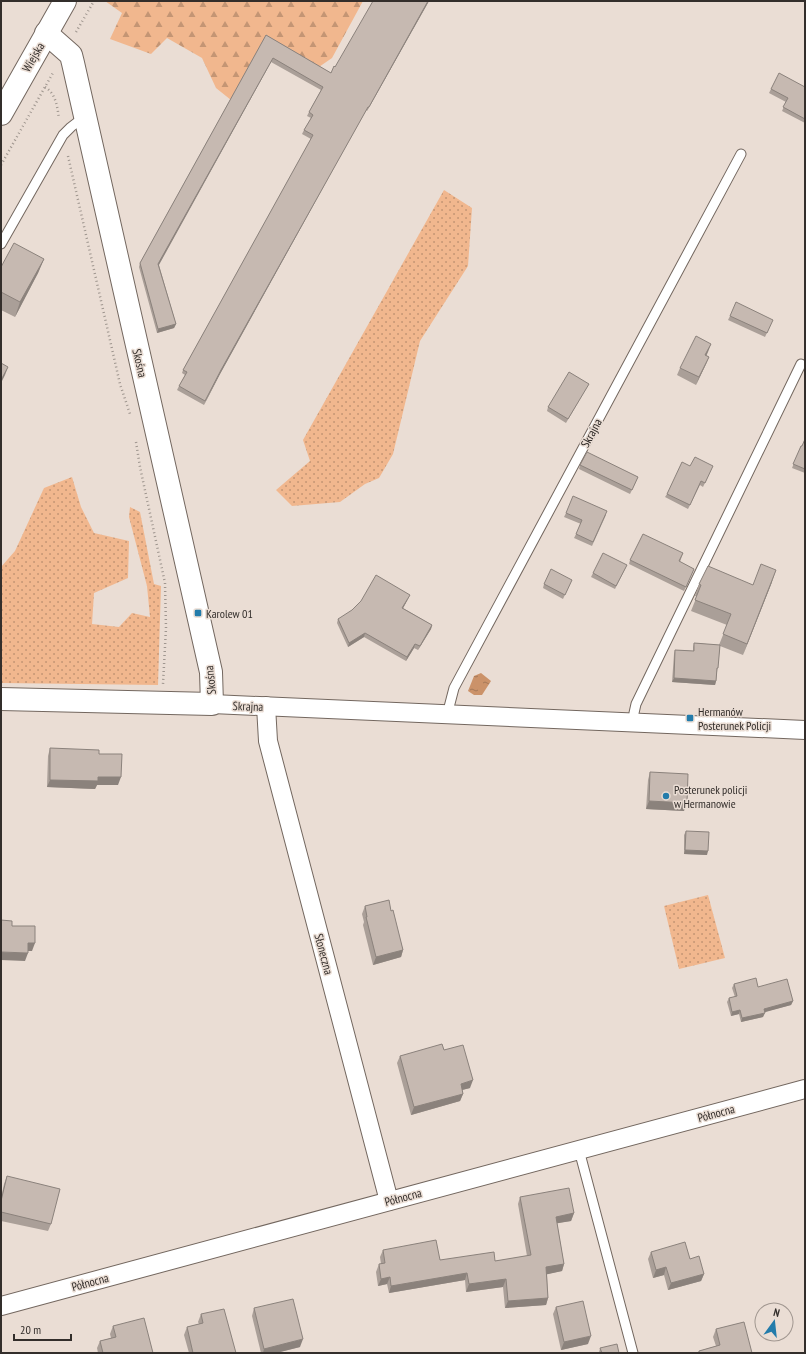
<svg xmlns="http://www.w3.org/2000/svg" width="806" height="1354" font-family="'PT Sans Narrow',sans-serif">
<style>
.green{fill:url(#green-dots)}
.forest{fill:url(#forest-firs)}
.water{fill:url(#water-ripples)}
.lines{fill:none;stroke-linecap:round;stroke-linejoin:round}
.service-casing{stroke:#73675f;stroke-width:11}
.minor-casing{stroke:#73675f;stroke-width:20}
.tertiary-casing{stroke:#73675f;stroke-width:24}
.path{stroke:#9f968f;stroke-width:2.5;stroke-dasharray:1 3;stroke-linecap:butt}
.service{stroke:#fff;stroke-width:9}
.minor{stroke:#fff;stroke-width:18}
.tertiary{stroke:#fff;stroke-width:22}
.wall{fill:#aa9f98}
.shaded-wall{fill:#8b827c}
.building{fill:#c6b9b1;stroke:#8b827c}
.poi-dot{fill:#237cab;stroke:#eaddd4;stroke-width:1.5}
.labels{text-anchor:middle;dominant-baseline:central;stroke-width:3;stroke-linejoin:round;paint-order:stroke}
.street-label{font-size:12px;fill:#332e2b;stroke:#eaddd4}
.poi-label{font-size:12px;fill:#332e2b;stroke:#eaddd4;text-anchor:start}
</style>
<defs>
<pattern id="green-dots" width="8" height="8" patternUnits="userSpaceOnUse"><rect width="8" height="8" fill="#f1b78e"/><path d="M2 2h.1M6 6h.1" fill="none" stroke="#c49574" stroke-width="1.8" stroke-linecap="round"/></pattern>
<pattern id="forest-firs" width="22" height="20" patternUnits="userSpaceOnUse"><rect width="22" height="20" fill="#f1b78e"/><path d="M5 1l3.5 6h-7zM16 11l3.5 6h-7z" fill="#c49574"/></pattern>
<pattern id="water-ripples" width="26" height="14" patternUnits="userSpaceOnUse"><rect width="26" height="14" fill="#cb9269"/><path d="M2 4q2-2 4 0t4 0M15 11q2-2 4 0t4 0" fill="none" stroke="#a57857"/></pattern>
</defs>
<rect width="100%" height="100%" fill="#eaddd4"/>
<g class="green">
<polygon points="444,190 472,208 468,266 420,341 393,454 379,478 365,484 340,502 292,506 276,490 310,461 303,440"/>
<polygon points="72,477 81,507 94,533 129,541 128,578 94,593 92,624 119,627 132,613 150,617 147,586 129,517 130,507 140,512 154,584 161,586 158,685 1,683 1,567 15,551 44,488"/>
<polygon points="708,895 725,958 679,969 664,906"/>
</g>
<polygon class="forest" points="105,1 363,1 332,58 316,69 264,39 231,100 216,88 202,58 167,38 151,54 110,39 122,13"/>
<polygon class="water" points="481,673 491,681 482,695 474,695 468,691 474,676"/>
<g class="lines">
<g class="service-casing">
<g id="service">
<polyline points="1,244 63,135 71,127 84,117"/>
<polyline points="447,715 454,688 741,154"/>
<polyline points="633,723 634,713 636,704 801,364"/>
<polyline points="579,1150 633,1353"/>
</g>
</g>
<g class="minor-casing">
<g id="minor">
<polyline points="212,704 805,730"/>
<polyline points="266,706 268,741 389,1201"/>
<polyline points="1,1306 805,1089"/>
</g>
</g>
<g class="tertiary-casing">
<g id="tertiary">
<polyline points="1,114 65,1"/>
<polyline points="1,699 212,704 211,672 73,63 71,55 46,33"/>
</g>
</g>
<g class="path">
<polyline points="76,32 94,1"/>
<path d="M 45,87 C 56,94 57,106 59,118"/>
<polyline points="68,156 120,384 130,414"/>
<polyline points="1,165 54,71"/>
<polyline points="136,442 140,467 165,583 166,628 163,684"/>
</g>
<use href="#service" class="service"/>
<use href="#minor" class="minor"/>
<use href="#tertiary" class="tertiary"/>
</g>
<g class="wall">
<polygon points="429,1 367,111 366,110 220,374 204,405 177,390 179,386 185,375 182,373 183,370 311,139 302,134 304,130 311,118 307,116 309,112 321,90 271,62 159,265 176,324 174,328 157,333 139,267 140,263 266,35 331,73 335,67"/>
<polygon points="805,87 805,123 782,111 786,102 769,93 771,89"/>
<polygon points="44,259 38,273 15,317 1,310 1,267"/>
<polygon points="730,316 771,324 765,337 728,320"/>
<polygon points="711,344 706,355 709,357 706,364 696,385 677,375 680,368"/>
<polygon points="589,384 587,387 566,423 547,411 548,407"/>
<polygon points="805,439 805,473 792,468 801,446 802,446"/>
<polygon points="580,465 638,477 630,494 579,469"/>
<polygon points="690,466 711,470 703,487 700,485 688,509 665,497 667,494"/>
<polygon points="566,513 606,515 592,546 574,538 581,524 564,517"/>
<polygon points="683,553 680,562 694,569 684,591 629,564 630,560"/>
<polygon points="627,565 615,589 591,577 593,573"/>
<polygon points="772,582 743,655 720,646 716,681 715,685 672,682 674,654 675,650 693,651 693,647 694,643 719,645 727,625 691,611 697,596 695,596 699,584 753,585"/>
<polygon points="544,584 570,584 563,599 543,588"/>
<polygon points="408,599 403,608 432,625 431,629 418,650 414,648 406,661 364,637 348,647 337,623 338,619"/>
<polygon points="50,748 99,754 118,785 97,785 95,789 47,787 48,756"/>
<polygon points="650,772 684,811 646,809 648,780"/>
<polygon points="686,831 707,855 684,854 684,835"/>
<polygon points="365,906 391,911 403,950 401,957 373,965 363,925 364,922 362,914"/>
<polygon points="734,984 758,987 793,1001 791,1005 764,1012 763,1017 741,1022 739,1014 731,1016 727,1002 729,998 735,997 732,988"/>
<polygon points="444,1050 470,1088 462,1090 463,1094 460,1101 411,1115 397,1063 400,1056"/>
<polygon points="7,1176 51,1224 48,1231 1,1221 1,1198 4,1184"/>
<polygon points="520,1197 574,1213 571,1221 557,1223 564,1264 562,1271 547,1274 548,1298 546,1305 505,1308 503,1287 466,1292 465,1280 389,1293 387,1284 378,1286 376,1272 379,1264 381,1264 380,1257 383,1250 440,1260 495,1261 527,1256 518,1204"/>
<polygon points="651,1252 690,1259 704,1274 701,1281 668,1290 664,1275 653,1278 648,1259"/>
<polygon points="556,1307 588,1344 561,1350 553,1314"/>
<polygon points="254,1308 300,1347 276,1353 261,1353 252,1316"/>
<polygon points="201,1314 236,1353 189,1353 184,1335 187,1327 199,1324 198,1322"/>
<polygon points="113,1326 153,1353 98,1353 97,1348 100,1341 111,1338 110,1334"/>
<polygon points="716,1329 752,1353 698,1353 699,1351 716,1346 713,1337"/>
<polygon points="600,1348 619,1353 599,1353"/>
</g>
<g class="shaded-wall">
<polygon points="428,1 429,1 367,111 369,107"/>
<polygon points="273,58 271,62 157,268 158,264"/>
<polygon points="368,107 366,110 220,374 204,405 221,370"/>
<polygon points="44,259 38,273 15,317 20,302"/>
<polygon points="176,324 174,328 157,333 158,329"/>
<polygon points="711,344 708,352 703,363 705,355"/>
<polygon points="709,357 706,364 696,385 699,377"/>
<polygon points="8,367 5,375 1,383 1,380"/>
<polygon points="776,570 772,582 743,655 747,644"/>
<polygon points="410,595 408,599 401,612 402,608"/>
<polygon points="432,625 431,629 418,650 420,646"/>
<polygon points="365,633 364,637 348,647 349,643"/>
<polygon points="415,644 414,648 406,661 407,657"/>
<polygon points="674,678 716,681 715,685 672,682"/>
<polygon points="98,777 121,777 118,785 97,785 95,789 47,787 50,780"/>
<polygon points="649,801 687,803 684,811 646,809"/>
<polygon points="685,850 708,851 707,855 684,854"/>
<polygon points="28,943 35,943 32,951 25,951"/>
<polygon points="403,950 401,957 373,965 376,957"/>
<polygon points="1,952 28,953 25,961 1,960"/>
<polygon points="793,1001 791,1005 762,1013 764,1009"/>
<polygon points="740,1010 739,1014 731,1016 732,1012"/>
<polygon points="765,1013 763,1017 741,1022 742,1018"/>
<polygon points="473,1080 470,1088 458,1091 461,1084"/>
<polygon points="463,1094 460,1101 411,1115 414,1107"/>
<polygon points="574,1213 571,1221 553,1224 556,1217"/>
<polygon points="564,1264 562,1271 544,1275 546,1267"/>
<polygon points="666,1267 664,1275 653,1278 656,1270"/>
<polygon points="467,1273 465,1280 389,1293 391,1286"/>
<polygon points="704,1274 701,1281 668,1290 671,1283"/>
<polygon points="390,1277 387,1284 378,1286 381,1279"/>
<polygon points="506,1279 503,1287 466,1292 469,1284"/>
<polygon points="548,1298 546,1305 505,1308 508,1301"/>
<polygon points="591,1336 588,1344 561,1350 564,1342"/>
<polygon points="303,1339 300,1347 276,1353 263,1353 264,1349"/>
</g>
<g class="building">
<polygon points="373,1 428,1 369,107 368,107 221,370 205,401 179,386 187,372 183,370 313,135 304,130 313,115 309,112 323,87 273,58 158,264 176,324 158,329 140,263 266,35 331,73 334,66 335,67"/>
<polygon points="779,73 805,87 805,119 783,107 788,98 771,89"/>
<polygon points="14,243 44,259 20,302 1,292 1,267"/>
<polygon points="736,302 773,320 767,333 730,316"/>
<polygon points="696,336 711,344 705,355 709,357 699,377 680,368"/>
<polygon points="1,363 8,367 1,380"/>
<polygon points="569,372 589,384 568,419 548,407"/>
<polygon points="805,439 805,469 793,464 801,446 802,446"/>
<polygon points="587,452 638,477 632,490 580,465"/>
<polygon points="695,457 713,466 705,483 701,481 690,505 667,494 682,462 690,466"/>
<polygon points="573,496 607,511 593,542 576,534 582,520 566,513"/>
<polygon points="643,534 683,553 679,561 694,569 686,587 630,560"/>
<polygon points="603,553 627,565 616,586 593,573"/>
<polygon points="761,564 776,570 747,644 723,634 731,614 695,600 701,585 699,584 708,566 753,585"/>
<polygon points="551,569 572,580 565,595 544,584"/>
<polygon points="376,575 410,595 402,608 432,625 420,646 415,644 407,657 365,633 349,643 338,619 352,610 361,601"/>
<polygon points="694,643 720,645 718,668 717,668 716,681 674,678 675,650 694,651"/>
<polygon points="50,748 99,750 99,754 122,754 121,777 98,777 98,781 50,780"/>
<polygon points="650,772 688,774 687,803 649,801"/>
<polygon points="686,831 709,832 708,851 685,850"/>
<polygon points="389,900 391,911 393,910 403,950 376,957 366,917 367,917 365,906"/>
<polygon points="1,920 12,921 12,926 35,926 35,943 28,943 28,953 1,952"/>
<polygon points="756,978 758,987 787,979 793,1001 764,1009 765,1013 742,1018 740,1010 732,1012 729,998 737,996 734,984"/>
<polygon points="442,1044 444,1050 463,1045 473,1080 461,1084 463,1094 414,1107 400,1056"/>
<polygon points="7,1176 60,1189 51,1224 1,1212 1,1201"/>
<polygon points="569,1188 574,1213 556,1217 564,1264 546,1267 548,1298 508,1301 506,1279 469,1284 467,1273 391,1286 390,1277 381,1279 379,1264 385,1263 383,1250 436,1240 440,1260 494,1252 495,1261 531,1255 520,1197"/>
<polygon points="685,1242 690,1259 699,1256 704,1274 671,1283 666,1267 656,1270 651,1252"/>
<polygon points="293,1299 303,1339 264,1349 254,1308"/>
<polygon points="583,1301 591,1336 564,1342 556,1307"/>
<polygon points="224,1309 236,1353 193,1353 187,1327 203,1323 201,1314"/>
<polygon points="144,1318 153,1353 103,1353 100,1341 116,1337 113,1326"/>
<polygon points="744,1322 752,1353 699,1353 699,1351 720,1345 716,1329"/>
<polygon points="617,1344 619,1353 602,1353 600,1348"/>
</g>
<g class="poi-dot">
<rect x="194" y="609" width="8" height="8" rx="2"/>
<rect x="686" y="714" width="8" height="8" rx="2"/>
<circle cx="666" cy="796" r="4"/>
</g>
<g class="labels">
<g class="street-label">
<text transform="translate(33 57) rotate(-60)">Wiejska</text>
<text transform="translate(140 363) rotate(77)">Skośna</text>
<text transform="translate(591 433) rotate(-62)">Skrajna</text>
<text transform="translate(210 680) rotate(-96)">Skośna</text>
<text transform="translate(248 706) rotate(2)">Skrajna</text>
<text transform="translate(324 954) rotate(75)">Słoneczna</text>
<text transform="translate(716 1113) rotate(-15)">Północna</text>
<text transform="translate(403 1197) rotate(-15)">Północna</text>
<text transform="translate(90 1282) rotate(-15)">Północna</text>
</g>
<g class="poi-label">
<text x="206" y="613">Karolew 01</text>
<text x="698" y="711">Hermanów<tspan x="698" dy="14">Posterunek Policji</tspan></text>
<text x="674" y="789">Posterunek policji<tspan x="674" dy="14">w Hermanowie</tspan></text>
</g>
</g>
<rect width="806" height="1354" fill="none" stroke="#332e2b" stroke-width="4"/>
<g transform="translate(774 1322) rotate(15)"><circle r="19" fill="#eaddd4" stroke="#a19790"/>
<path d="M0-3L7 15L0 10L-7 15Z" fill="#237cab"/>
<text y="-6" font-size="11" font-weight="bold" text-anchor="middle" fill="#332e2b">N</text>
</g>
<path d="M14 1334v6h57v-6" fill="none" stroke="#332e2b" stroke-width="2"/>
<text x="20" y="1334" font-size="12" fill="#332e2b" stroke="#eaddd4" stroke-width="3" paint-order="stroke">20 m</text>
</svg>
